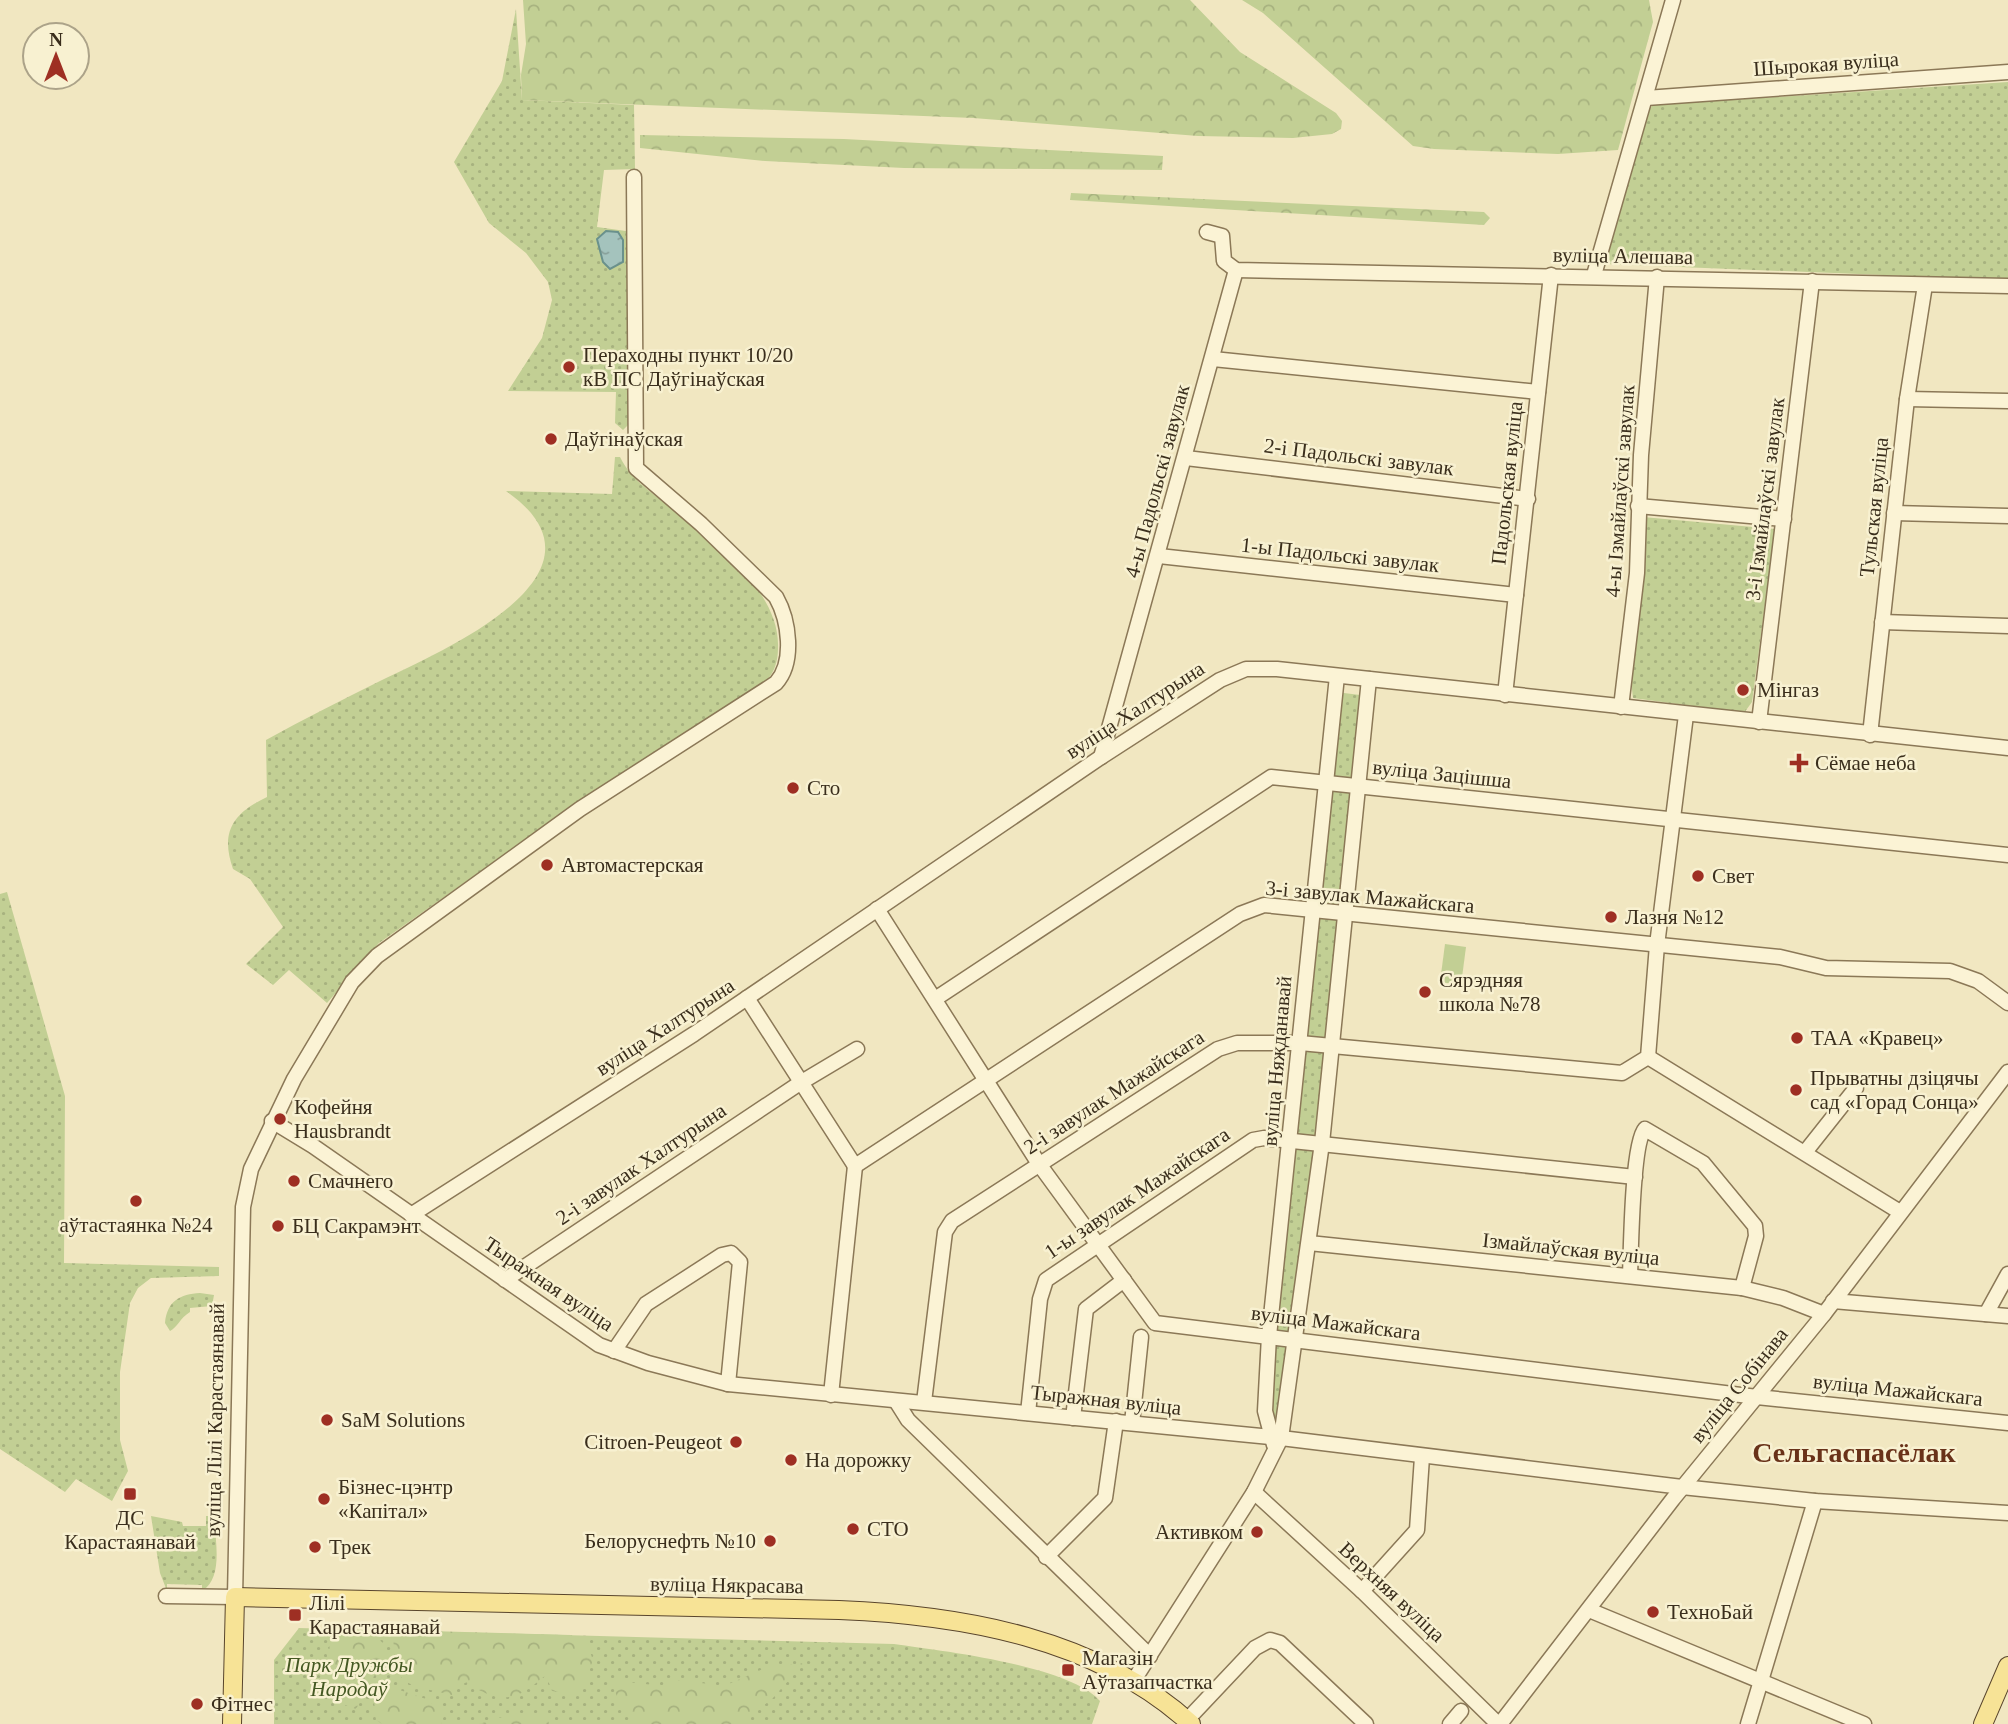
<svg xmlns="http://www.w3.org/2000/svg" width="2008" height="1724" font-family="Georgia,serif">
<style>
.green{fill:url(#green-dots)}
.forest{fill:url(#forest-crowns)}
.pitch{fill:#c2cf94}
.water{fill:url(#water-ripples);stroke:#6a918c;stroke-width:2}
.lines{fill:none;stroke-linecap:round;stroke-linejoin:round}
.minor-casing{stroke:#8b7857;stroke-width:17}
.major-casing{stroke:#59452c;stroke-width:20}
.minor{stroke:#fbf3d5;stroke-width:14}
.major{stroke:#f7e396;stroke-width:18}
.poi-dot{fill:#9e2f23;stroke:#f8f1d1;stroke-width:2.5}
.labels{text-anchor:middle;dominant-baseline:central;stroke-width:5;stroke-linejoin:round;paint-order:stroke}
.street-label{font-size:21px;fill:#3a2e1c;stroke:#f8f1d1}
.poi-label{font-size:21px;fill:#3a2e1c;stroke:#f8f1d1;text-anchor:start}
.park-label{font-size:21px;font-style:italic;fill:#445822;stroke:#f8f1d1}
.district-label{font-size:28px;font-weight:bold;fill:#693219;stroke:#f8f1d1}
</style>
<defs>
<pattern id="green-dots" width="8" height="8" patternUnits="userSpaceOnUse" patternTransform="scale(1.75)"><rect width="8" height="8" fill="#c2cf94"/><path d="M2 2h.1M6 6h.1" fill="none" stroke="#a7b27f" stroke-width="1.8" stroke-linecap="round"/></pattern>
<pattern id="forest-crowns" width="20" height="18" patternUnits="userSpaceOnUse" patternTransform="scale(1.75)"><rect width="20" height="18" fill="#c2cf94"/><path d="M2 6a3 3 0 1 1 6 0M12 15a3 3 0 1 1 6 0" fill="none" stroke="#a7b27f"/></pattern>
<pattern id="water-ripples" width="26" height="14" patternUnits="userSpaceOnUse" patternTransform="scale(1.75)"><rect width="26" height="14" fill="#a4c3bd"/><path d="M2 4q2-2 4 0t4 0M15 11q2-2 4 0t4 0" fill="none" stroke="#879f99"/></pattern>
</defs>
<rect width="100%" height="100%" fill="#f1e7c1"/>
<g class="green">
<polygon points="516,9 522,100 634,105 635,169 604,170 597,227 633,232 630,423 623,430 615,423 616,392 508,391 542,338 552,300 548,282 526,253 489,223 454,162 502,81"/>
<polygon points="2008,82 2008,280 1605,264 1648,111 1653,105"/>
<path d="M 615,457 L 620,457 C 631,479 648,490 668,505 C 710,540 781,589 778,649 C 778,659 775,671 768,679 C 761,686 751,693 743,700 L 539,830 L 379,943 L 327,1003 L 289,970 L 273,985 L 246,964 L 283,927 L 250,879 L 233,869 C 220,832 233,813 267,797 L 266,740 C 304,719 342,700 380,681 C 444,650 624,573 506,491 L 612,494 Z"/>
<polygon points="1643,517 1775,529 1752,702 1744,713 1633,698 1631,681"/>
<polygon points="1336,692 1368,696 1282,1434 1266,1420"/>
<polygon points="7,892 65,1096 64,1263 219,1267 219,1276 151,1278 138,1288 130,1303 120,1372 120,1440 128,1471 112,1501 76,1479 65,1492 0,1449 0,894"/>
<path d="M 200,1293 L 214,1295 L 212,1306 L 190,1308 L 190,1312 C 180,1318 177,1328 170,1331 L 165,1323 C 167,1301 180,1294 200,1293 Z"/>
<path d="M 151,1516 L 182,1522 L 183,1526 L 206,1526 L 206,1516 L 214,1516 C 215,1539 224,1578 202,1591 L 202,1585 L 167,1584 L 167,1591 L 160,1573 Z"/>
<path d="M 299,1628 L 894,1644 C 942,1651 1068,1665 1100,1701 L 1092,1724 L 274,1724 L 274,1660 Z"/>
</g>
<g class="forest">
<polygon points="523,0 1190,0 1240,52 1336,113 1342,121 1341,129 1332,134 1293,138 1198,136 973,118 522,100 521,75 526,44"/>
<polygon points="1242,0 1649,0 1653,22 1618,150 1558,154 1434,149 1413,146 1263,13"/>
<polygon points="640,135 844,139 1163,156 1162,170 904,168 765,161 640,148"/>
<polygon points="1071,193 1484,212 1490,218 1484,225 1070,200"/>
<path d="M 393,1630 L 571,1635 L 587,1644 L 593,1660 L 585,1682 L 571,1694 L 552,1691 L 546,1675 C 522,1695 508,1706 477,1689 L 475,1678 L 461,1685 L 452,1695 C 398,1682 395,1687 393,1630 Z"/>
<polygon points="372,1634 383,1643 385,1656 356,1709 345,1705 330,1677 326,1649 340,1638"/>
<polygon points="804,1663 772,1699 739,1724 636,1724 621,1706 612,1684 617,1681 663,1686 678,1680 724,1686 765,1668"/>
<polygon points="385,1685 426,1699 445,1713 441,1724 382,1724 376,1720 374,1701"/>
<polygon points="536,1714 548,1718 549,1724 479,1724 509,1715"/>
</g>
<polygon class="pitch" points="1445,944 1466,947 1461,985 1440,982"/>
<polygon class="water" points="606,231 618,232 623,240 623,262 610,269 603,262 597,239"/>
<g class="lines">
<g class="minor-casing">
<g id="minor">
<polyline points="1646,98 2008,72"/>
<polyline points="1207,232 1222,236 1224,261 1236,270 2008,286"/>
<polyline points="1594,275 1673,0"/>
<polyline points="1213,359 1538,392"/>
<polyline points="1907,399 2008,401"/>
<polyline points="1186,458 1528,499"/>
<polyline points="1638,506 1784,519"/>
<polyline points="1894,513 2008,516"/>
<polyline points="1159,556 1516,595"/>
<polyline points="1882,622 2008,626"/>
<polyline points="1505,695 1551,275"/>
<polyline points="1621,707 1637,573 1641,455 1657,277"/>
<polyline points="1759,722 1812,281"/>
<polyline points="1870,735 1907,399 1925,285"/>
<polyline points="1101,757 1236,270"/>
<polyline points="877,909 1039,1164 1155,1323 1757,1397 2008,1423"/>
<polyline points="747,998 855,1166"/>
<polyline points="935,999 1271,777 2008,855"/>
<polyline points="1648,1057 1900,1212"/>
<polyline points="272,1121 313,1146 599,1345 648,1363 728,1384 1281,1438 1682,1487 1815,1501 2008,1513"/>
<polyline points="1806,1151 1856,1088"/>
<polyline points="855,1166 1240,914 1264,905 1780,957 1826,968 1950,971 1978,981 2008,1003"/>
<polyline points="411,1215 694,1034 1101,757 1220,680 1246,669 1277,669 2008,748"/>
<polyline points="1309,1243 1742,1288 1783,1298 1824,1314"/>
<path d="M 1630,1276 C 1631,1251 1632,1143 1645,1129 L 1703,1163 L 1755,1226 L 1756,1236 L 1742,1288"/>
<polyline points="505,1280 800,1083 857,1049"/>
<polyline points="1833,1301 2008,1316"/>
<polyline points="1986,1314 2008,1274"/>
<polyline points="614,1351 646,1304 722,1255 731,1253 740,1262 728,1384"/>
<polyline points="831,1395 855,1166"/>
<polyline points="896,1401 908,1420 1150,1656"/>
<polyline points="924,1402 945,1232 952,1221 1218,1049 1237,1043 1300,1043 1622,1073 1648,1057 1657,945 1686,715"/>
<polyline points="1028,1413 1040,1299 1046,1280 1253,1140 1264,1138 1635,1177"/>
<polyline points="1073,1418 1086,1309 1124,1280"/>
<polyline points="1132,1423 1141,1337"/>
<polyline points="1274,1445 1265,1411 1269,1336 1337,676"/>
<polyline points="1254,1492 1362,1591 1498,1724"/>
<polyline points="1046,1557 1105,1498 1116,1421"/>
<polyline points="1362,1591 1417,1530 1422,1457"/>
<path d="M 166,1596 L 235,1597 L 243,1207 L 251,1169 L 294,1079 L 352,982 L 377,956 L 580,809 L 776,683 C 795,662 789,620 776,597 L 701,524 L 636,468 L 634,177"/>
<polyline points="1589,1610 1864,1724"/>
<polyline points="1134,1680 1254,1492 1281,1438 1322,1143 1369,679"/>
<polyline points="1187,1720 1255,1648 1270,1640 1280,1643 1366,1724"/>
<polyline points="1450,1724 1461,1711"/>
<polyline points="1500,1724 1673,1499 1824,1314 2008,1072"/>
<polyline points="1748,1724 1815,1501"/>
</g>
</g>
<g class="major-casing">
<g id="major">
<path d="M 232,1724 L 235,1597 L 839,1610 C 962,1615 1097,1638 1191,1724"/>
<polyline points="1983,1724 2008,1666"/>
</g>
</g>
<use href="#minor" class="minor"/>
<use href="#major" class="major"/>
</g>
<g class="poi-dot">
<circle cx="569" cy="367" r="7"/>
<circle cx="551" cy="439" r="7"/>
<circle cx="1743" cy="690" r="7"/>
<path d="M1795.5 752.5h7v7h7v7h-7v7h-7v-7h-7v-7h7z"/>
<circle cx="793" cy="788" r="7"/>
<circle cx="547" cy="865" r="7"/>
<circle cx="1698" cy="876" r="7"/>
<circle cx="1611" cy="917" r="7"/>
<circle cx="1425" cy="992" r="7"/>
<circle cx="1797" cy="1038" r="7"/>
<circle cx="1796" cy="1090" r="7"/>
<circle cx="280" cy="1119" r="7"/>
<circle cx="294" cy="1181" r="7"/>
<circle cx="136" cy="1201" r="7"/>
<circle cx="278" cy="1226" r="7"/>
<circle cx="327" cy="1420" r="7"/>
<circle cx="736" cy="1442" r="7"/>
<circle cx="791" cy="1460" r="7"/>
<rect x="123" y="1487" width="14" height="14" rx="3.5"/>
<circle cx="324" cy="1499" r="7"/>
<circle cx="853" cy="1529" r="7"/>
<circle cx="1257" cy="1532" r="7"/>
<circle cx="770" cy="1541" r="7"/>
<circle cx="315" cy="1547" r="7"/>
<circle cx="1653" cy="1612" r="7"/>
<rect x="288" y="1608" width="14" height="14" rx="3.5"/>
<rect x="1061" y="1663" width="14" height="14" rx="3.5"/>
<circle cx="197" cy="1704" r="7"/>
</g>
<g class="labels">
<g class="street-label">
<text transform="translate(1826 64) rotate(-4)">Шырокая вуліца</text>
<text transform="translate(1623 256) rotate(1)">вуліца Алешава</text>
<text transform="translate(1359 457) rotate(7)">2-і Падольскі завулак</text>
<text transform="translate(1157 481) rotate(-75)">4-ы Падольскі завулак</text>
<text transform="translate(1507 483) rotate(-84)">Падольская вуліца</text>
<text transform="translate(1620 491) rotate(-86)">4-ы Ізмайлаўскі завулак</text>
<text transform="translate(1765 499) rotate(-83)">3-і Ізмайлаўскі завулак</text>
<text transform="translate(1874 507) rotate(-84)">Тульская вуліца</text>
<text transform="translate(1340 555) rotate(6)">1-ы Падольскі завулак</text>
<text transform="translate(1135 710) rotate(-33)">вуліца Халтурына</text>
<text transform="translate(1442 774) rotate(6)">вуліца Зацішша</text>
<text transform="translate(1370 897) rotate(5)">3-і завулак Мажайскага</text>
<text transform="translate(665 1027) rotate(-33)">вуліца Халтурына</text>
<text transform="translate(1277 1061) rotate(-85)">вуліца Няжданавай</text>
<text transform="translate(1114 1092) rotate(-33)">2-і завулак Мажайскага</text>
<text transform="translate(641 1164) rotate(-34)">2-і завулак Халтурына</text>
<text transform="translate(1137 1193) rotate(-34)">1-ы завулак Мажайскага</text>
<text transform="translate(1571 1249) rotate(6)">Ізмайлаўская вуліца</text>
<text transform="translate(549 1284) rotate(34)">Тыражная вуліца</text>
<text transform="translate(1336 1323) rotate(7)">вуліца Мажайскага</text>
<text transform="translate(1739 1385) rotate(-51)">вуліца Собінава</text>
<text transform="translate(1898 1390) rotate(6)">вуліца Мажайскага</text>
<text transform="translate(1106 1400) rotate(6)">Тыражная вуліца</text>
<text transform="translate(215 1420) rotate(-89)">вуліца Лілі Карастаянавай</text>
<text transform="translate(727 1585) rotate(1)">вуліца Някрасава</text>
<text transform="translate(1392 1592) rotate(43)">Верхняя вуліца</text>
</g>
<g class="poi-label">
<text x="583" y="355">Пераходны пункт 10/20<tspan x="583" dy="24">кВ ПС Даўгінаўская</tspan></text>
<text x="565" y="439">Даўгінаўская</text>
<text x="1757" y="690">Мінгаз</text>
<text x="1815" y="763">Сёмае неба</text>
<text x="807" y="788">Сто</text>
<text x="561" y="865">Автомастерская</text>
<text x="1712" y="876">Свет</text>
<text x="1625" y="917">Лазня №12</text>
<text x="1439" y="980">Сярэдняя<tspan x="1439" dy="24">школа №78</tspan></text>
<text x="1811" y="1038">ТАА «Кравец»</text>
<text x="1810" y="1078">Прыватны дзіцячы<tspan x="1810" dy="24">сад «Горад Сонца»</tspan></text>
<text x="294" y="1107">Кофейня<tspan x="294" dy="24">Hausbrandt</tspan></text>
<text x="308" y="1181">Смачнего</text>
<text x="136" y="1225" text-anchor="middle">аўтастаянка №24</text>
<text x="292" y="1226">БЦ Сакрамэнт</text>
<text x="341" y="1420">SaM Solutions</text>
<text x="722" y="1442" text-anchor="end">Citroen-Peugeot</text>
<text x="805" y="1460">На дорожку</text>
<text x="338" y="1487">Бізнес-цэнтр<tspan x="338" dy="24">«Капітал»</tspan></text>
<text x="130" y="1518" text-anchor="middle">ДС<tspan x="130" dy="24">Карастаянавай</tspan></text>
<text x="867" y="1529">СТО</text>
<text x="1243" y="1532" text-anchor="end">Активком</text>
<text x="756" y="1541" text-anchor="end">Белоруснефть №10</text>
<text x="329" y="1547">Трек</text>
<text x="309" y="1603">Лілі<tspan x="309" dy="24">Карастаянавай</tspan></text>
<text x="1667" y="1612">ТехноБай</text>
<text x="1082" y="1658">Магазін<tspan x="1082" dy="24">Аўтазапчастка</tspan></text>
<text x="211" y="1704">Фітнес</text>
</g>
<g class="park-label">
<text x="349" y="1665">Парк Дружбы<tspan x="349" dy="24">Народаў</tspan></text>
</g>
<g class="district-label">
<text x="1854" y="1452">Сельгаспасёлак</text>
</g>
</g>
<g transform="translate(56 56)"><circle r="33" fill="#f8f1d1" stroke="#aca389" stroke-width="2"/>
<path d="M0-5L12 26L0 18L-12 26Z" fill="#9e2f23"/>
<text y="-10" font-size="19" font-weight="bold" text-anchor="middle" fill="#3a2e1c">N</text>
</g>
</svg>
